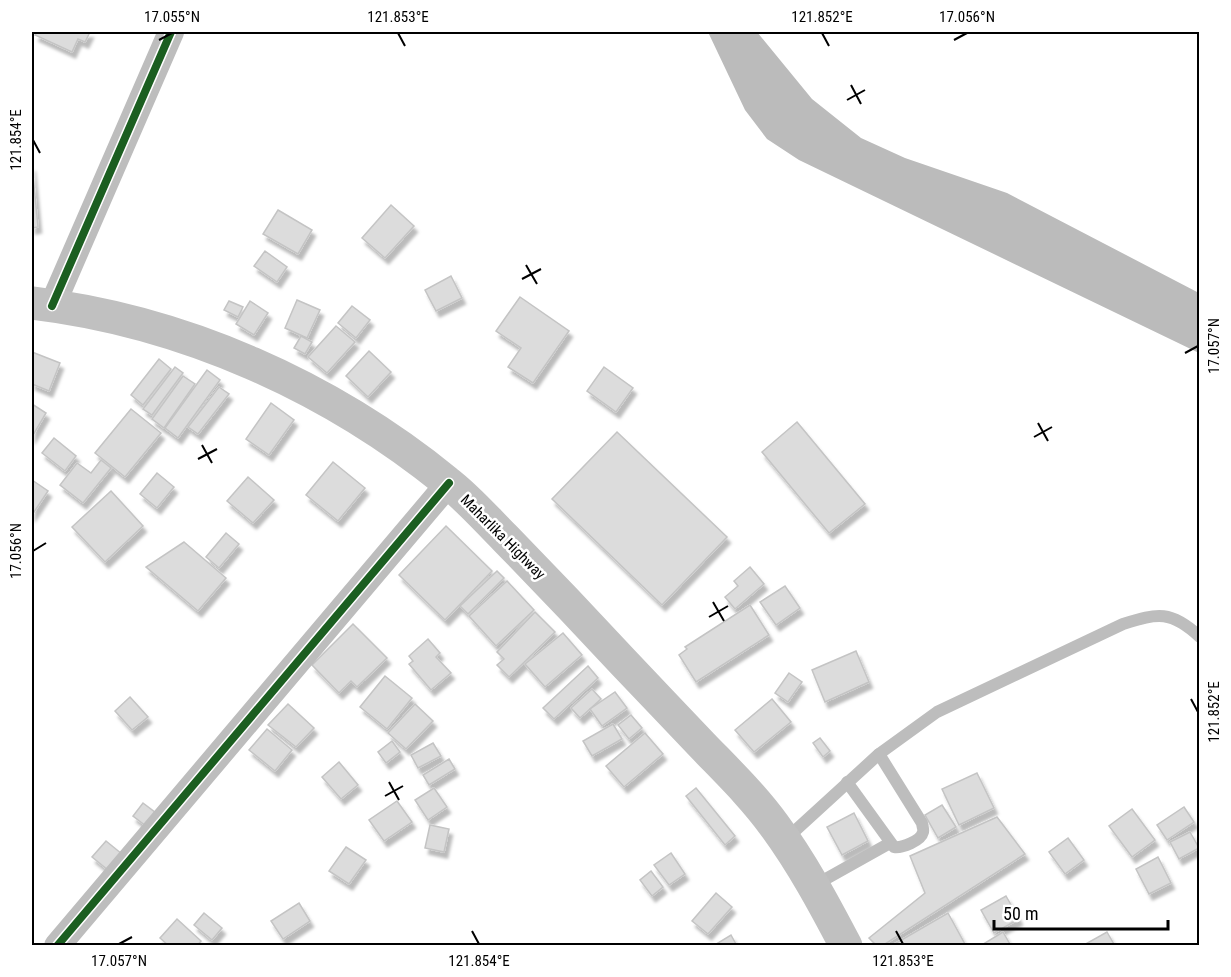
<svg xmlns="http://www.w3.org/2000/svg" width="1231" height="977" font-family="'Roboto Condensed',sans-serif">
<style>
.water{fill:#bbb}
.building{fill:#dcdcdc;stroke:#c4c4c4;stroke-width:1.5;filter:url(#shadow)}
.lines{fill:none;stroke-linecap:round;stroke-linejoin:round}
.lane{stroke:#bdbdbd;stroke-width:12}
.street{stroke:#bdbdbd;stroke-width:26}
.secondary{stroke:#c0c0c0;stroke-width:33}
.cycleway-casing{stroke:#fff;stroke-width:11}
.cycleway{stroke:#1b5e20;stroke-width:8}
.ticks{fill:none;stroke:#000;stroke-width:2}
.labels{text-anchor:middle;dominant-baseline:central;stroke-width:5;stroke-linejoin:round;paint-order:stroke}
.street-label{font-size:15px;fill:#000;stroke:#fff}
.neatline{fill:none;stroke:#000;stroke-width:2}
.ticks-label{font-size:15px;text-anchor:middle;fill:#000}
</style>
<defs>
<filter id="shadow"><feDropShadow dx="3.5" dy="6" stdDeviation="1.5" flood-color="#0004"/></filter>
</defs>
<rect width="100%" height="100%" fill="#fff"/>
<polygon class="water" points="708,32 757,32 812,99 861,138 905,158 1007,193 1199,293 1199,353 799,160 767,139 745,110"/>
<g class="building">
<polygon points="37,32 90,32 85,42 78,39 72,52 35,35"/>
<polygon points="32,165 38,227 32,228"/>
<polygon points="391,205 414,226 385,258 362,238"/>
<polygon points="278,210 312,230 298,254 263,234"/>
<polygon points="265,251 287,267 277,282 254,266"/>
<polygon points="451,276 462,298 436,311 425,290"/>
<polygon points="520,297 569,331 533,383 508,367 521,348 496,331"/>
<polygon points="297,300 320,310 307,338 285,328"/>
<polygon points="229,301 243,307 238,317 224,310"/>
<polygon points="250,301 268,313 254,335 236,324"/>
<polygon points="352,306 370,320 356,338 338,323"/>
<polygon points="336,326 355,342 327,373 308,357"/>
<polygon points="301,336 312,342 305,354 294,348"/>
<polygon points="369,351 391,372 368,397 346,376"/>
<polygon points="32,352 60,363 49,391 32,384"/>
<polygon points="159,359 171,369 143,405 131,395"/>
<polygon points="175,367 183,373 152,415 143,409"/>
<polygon points="604,367 633,388 616,412 587,391"/>
<polygon points="207,370 220,380 178,438 165,428"/>
<polygon points="183,376 195,384 164,428 152,419"/>
<polygon points="219,387 229,394 198,434 188,427"/>
<polygon points="271,403 294,420 269,455 246,439"/>
<polygon points="32,404 46,413 32,437"/>
<polygon points="131,409 161,433 125,477 95,453"/>
<polygon points="797,422 865,504 829,533 762,452"/>
<polygon points="617,432 727,537 662,605 552,499"/>
<polygon points="54,438 76,456 65,471 42,453"/>
<polygon points="101,460 111,468 83,503 60,485 77,463 91,473"/>
<polygon points="333,462 365,488 338,521 306,495"/>
<polygon points="157,473 174,487 157,508 140,494"/>
<polygon points="248,477 274,500 253,523 227,501"/>
<polygon points="32,480 48,491 32,515"/>
<polygon points="111,491 143,526 105,562 72,527"/>
<polygon points="446,526 492,571 445,620 399,575"/>
<polygon points="226,533 239,544 219,568 206,557"/>
<polygon points="184,542 226,578 198,611 146,567"/>
<polygon points="750,567 764,584 735,609 725,597 738,586 734,581"/>
<polygon points="497,571 504,578 468,614 460,606"/>
<polygon points="507,581 534,610 496,646 469,616"/>
<polygon points="785,586 800,608 776,625 760,602"/>
<polygon points="750,605 769,635 696,682 679,655 687,649 685,647"/>
<polygon points="535,612 555,632 509,677 497,665 504,659 497,652"/>
<polygon points="353,624 387,658 357,687 351,681 339,693 312,665"/>
<polygon points="563,633 582,655 545,687 525,664"/>
<polygon points="428,639 440,653 436,657 451,673 431,690 409,664 413,661 409,656"/>
<polygon points="856,651 869,682 825,702 812,670"/>
<polygon points="588,666 598,678 554,719 543,708"/>
<polygon points="789,673 802,682 788,702 775,693"/>
<polygon points="385,676 412,698 387,729 360,707"/>
<polygon points="592,689 601,699 580,718 571,708"/>
<polygon points="615,692 627,708 602,726 590,709"/>
<polygon points="130,697 148,717 132,730 115,711"/>
<polygon points="772,699 791,722 754,752 735,730"/>
<polygon points="288,704 314,728 296,747 268,725"/>
<polygon points="415,704 433,721 406,749 388,733"/>
<polygon points="631,715 642,728 629,739 618,725"/>
<polygon points="613,724 622,739 592,756 583,741"/>
<polygon points="267,729 292,750 275,771 249,750"/>
<polygon points="645,733 663,754 624,787 606,766"/>
<polygon points="820,738 830,751 823,757 813,743"/>
<polygon points="392,741 400,752 386,763 378,752"/>
<polygon points="433,743 441,756 418,768 411,755"/>
<polygon points="449,759 455,769 429,785 423,775"/>
<polygon points="339,762 358,785 341,799 322,777"/>
<polygon points="977,773 994,808 959,825 942,789"/>
<polygon points="434,788 447,807 428,820 415,800"/>
<polygon points="696,788 735,836 725,845 686,796"/>
<polygon points="397,801 412,822 384,841 369,820"/>
<polygon points="143,803 156,813 146,826 133,816"/>
<polygon points="942,805 956,827 938,838 925,815"/>
<polygon points="1184,807 1194,822 1167,840 1157,825"/>
<polygon points="1132,809 1155,840 1132,857 1109,826"/>
<polygon points="854,813 868,841 842,855 827,827"/>
<polygon points="997,817 1025,854 882,946 877,946 869,938 925,893 910,856"/>
<polygon points="430,825 449,829 444,852 425,848"/>
<polygon points="1190,832 1199,848 1179,859 1170,842"/>
<polygon points="1068,838 1084,860 1065,874 1049,852"/>
<polygon points="106,841 122,854 108,870 92,857"/>
<polygon points="346,847 366,860 349,884 329,871"/>
<polygon points="671,853 685,874 669,885 654,865"/>
<polygon points="1158,857 1171,883 1149,894 1136,869"/>
<polygon points="651,871 663,887 652,896 640,880"/>
<polygon points="716,893 732,907 708,934 692,921"/>
<polygon points="1006,896 1019,919 994,933 981,910"/>
<polygon points="299,903 310,921 283,939 271,921"/>
<polygon points="204,913 222,928 212,940 194,925"/>
<polygon points="948,913 966,946 891,946"/>
<polygon points="177,919 201,941 197,946 169,946 160,938"/>
<polygon points="1003,932 1011,946 980,946"/>
<polygon points="1107,932 1115,946 1082,946"/>
<polygon points="731,935 737,946 713,946"/>
</g>
<g class="lines">
<g class="lane">
<path d="M 847,782 L 894,847 C 902,848 921,841 923,832 C 924,830 922,825 922,823 L 879,754"/>
<path d="M 786,839 L 879,754 L 937,712 L 1123,624 C 1158,613 1171,610 1200,637"/>
<polyline points="815,885 890,843"/>
</g>
<g class="street">
<polyline points="52,306 171,32"/>
<polyline points="57,946 449,483"/>
</g>
<path class="secondary" d="M 32,303 C 183,321 329,386 447,482 C 468,498 486,519 505,538 C 545,579 585,621 624,663 C 650,690 676,718 702,745 C 727,771 753,796 774,825 C 802,863 824,904 846,946"/>
<g class="cycleway-casing">
<g id="cycleway">
<polyline points="52,306 171,32"/>
<polyline points="57,946 449,483"/>
</g>
</g>
<use href="#cycleway" class="cycleway"/>
</g>
<path class="ticks" d="M 398,33 L 405,46M 822,33 L 829,46M 159,40 L 172,33M 954,40 L 967,33M 851,85 L 861,104M 847,100 L 865,90M 33,140 L 40,153M 526,265 L 537,284M 522,279 L 541,269M 1185,353 L 1198,346M 1038,423 L 1048,441M 1034,437 L 1052,427M 202,445 L 212,463M 198,459 L 217,449M 33,551 L 46,543M 713,602 L 724,621M 709,617 L 728,606M 1191,699 L 1198,712M 389,782 L 399,800M 385,796 L 403,786M 472,931 L 479,944M 896,931 L 903,944M 119,944 L 132,937"/>
<g class="labels">
<g class="street-label">
<text transform="translate(503 537) rotate(45)">Maharlika Highway</text>
</g>
</g>
<rect width="1231" height="977" fill="none" stroke="#ffffff" stroke-width="66"/>
<path d="M994 920v9h174v-9" fill="none" stroke="#000000" stroke-width="3"/>
<text x="1003" y="920" font-size="18" fill="#000000" stroke="#ffffff" stroke-width="4.5" paint-order="stroke">50 m</text>
<rect x="33" y="33" width="1165" height="911" class="neatline"/>
<g class="ticks-label">
<text x="172" y="22">17.055°N</text>
<text x="398" y="22">121.853°E</text>
<text x="822" y="22">121.852°E</text>
<text x="967" y="22">17.056°N</text>
<text transform="translate(16 140) rotate(-90)" y="5">121.854°E</text>
<text transform="translate(1214 346) rotate(-90)" y="5">17.057°N</text>
<text transform="translate(16 551) rotate(-90)" y="5">17.056°N</text>
<text transform="translate(1214 712) rotate(-90)" y="5">121.852°E</text>
<text x="119" y="966">17.057°N</text>
<text x="479" y="966">121.854°E</text>
<text x="903" y="966">121.853°E</text>
</g>
</svg>
